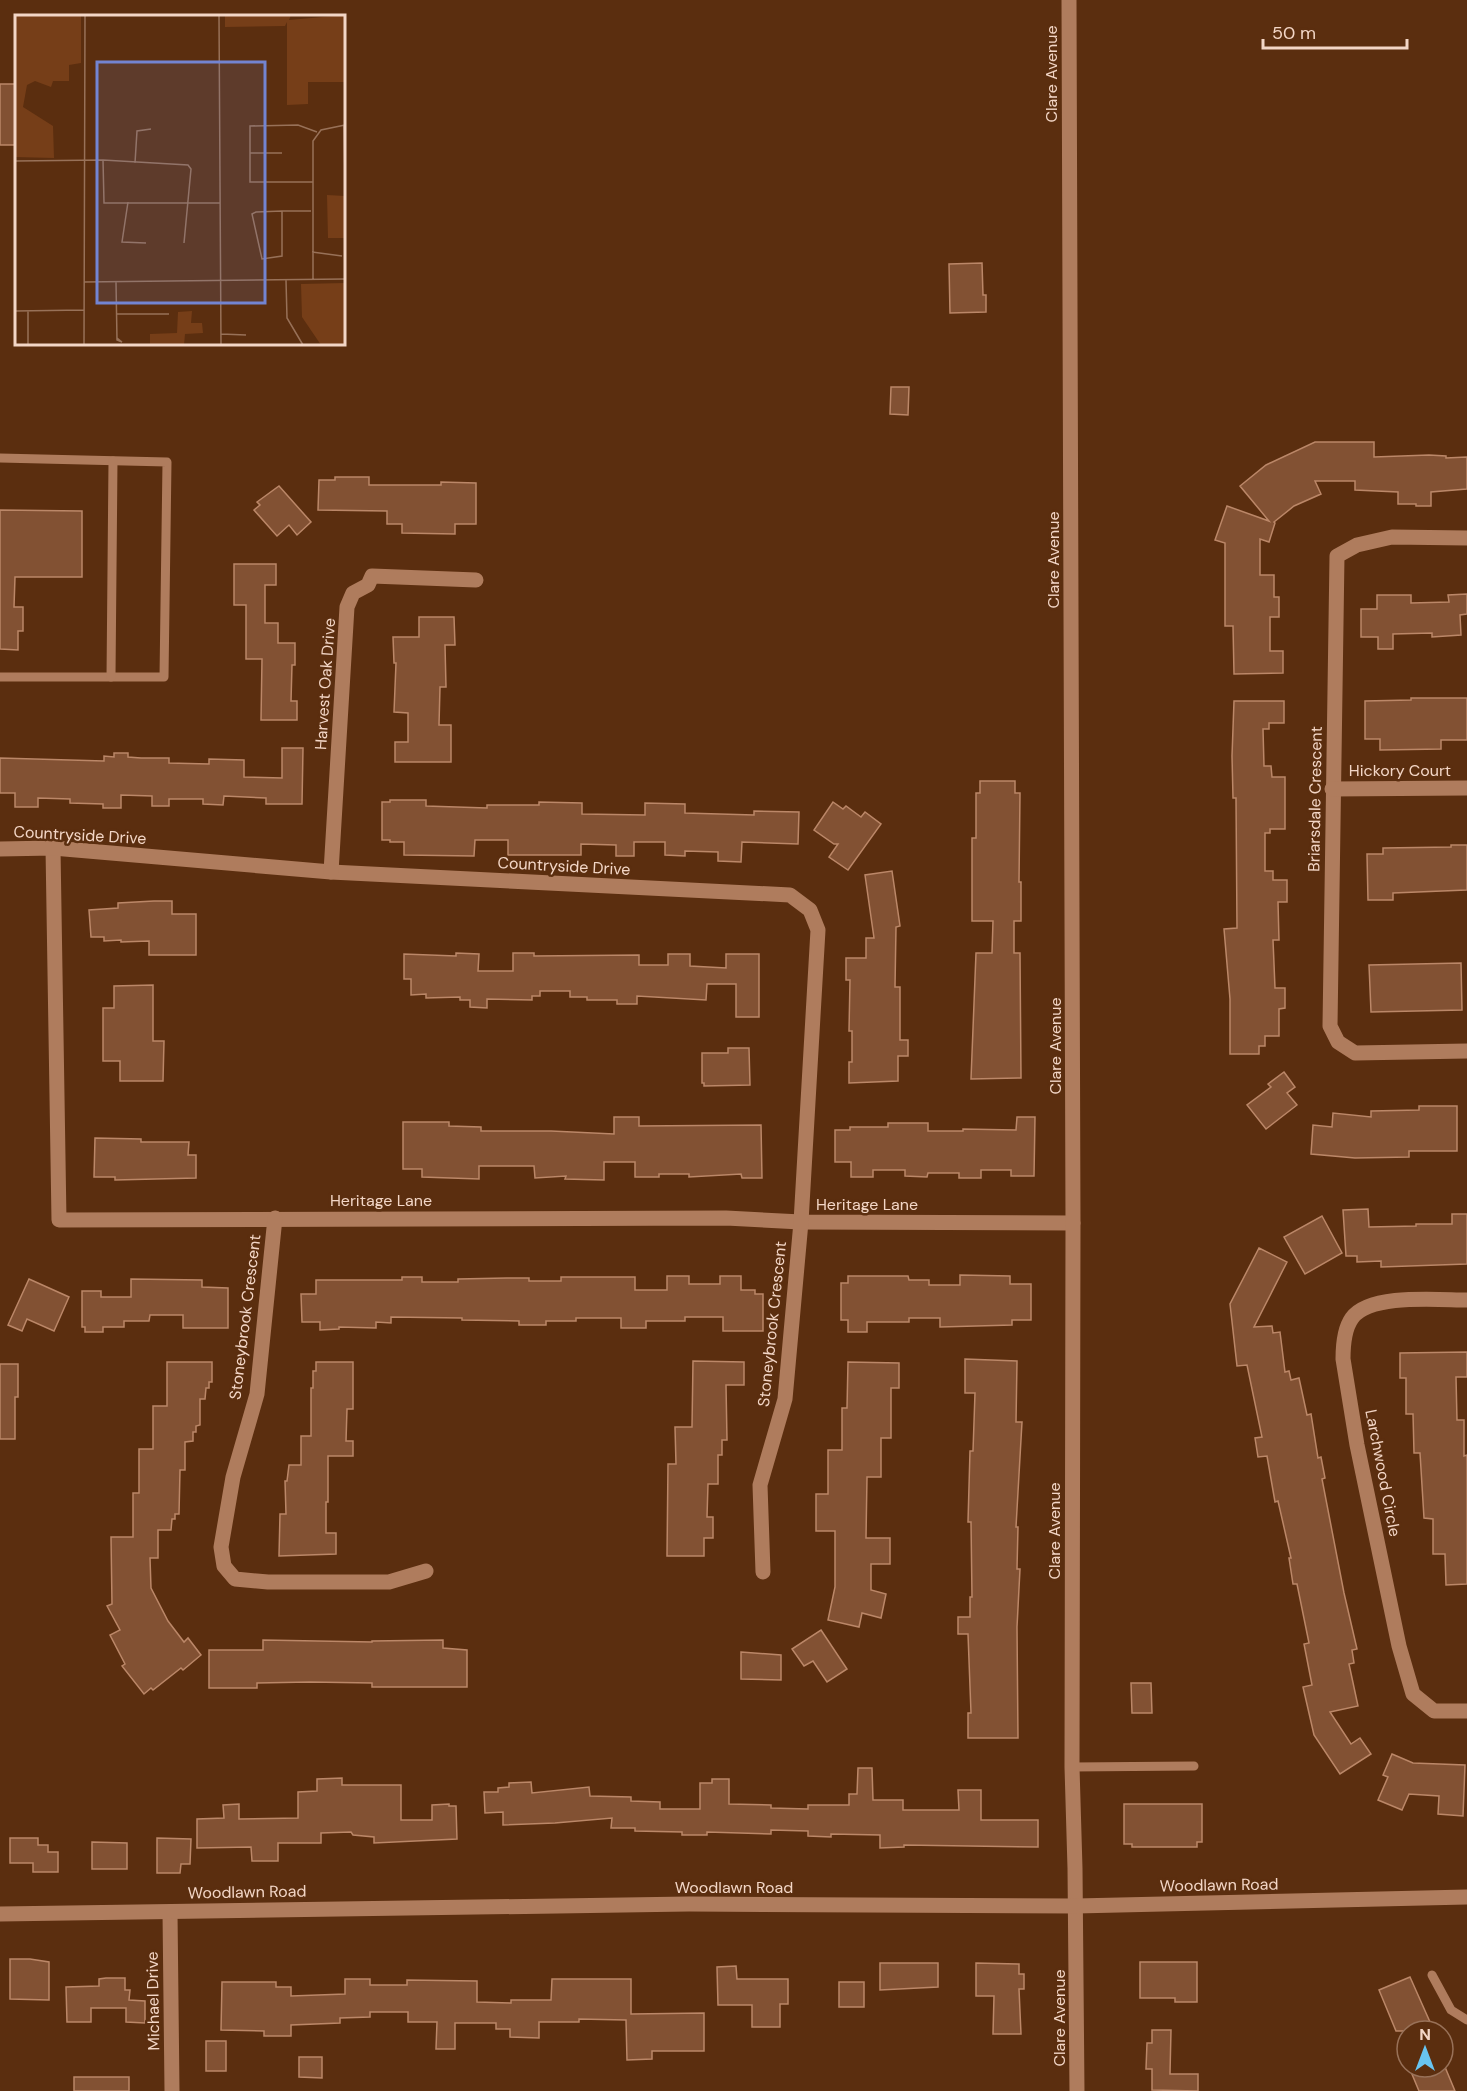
<svg xmlns="http://www.w3.org/2000/svg" width="1467" height="2091" font-family="'DM Sans',sans-serif">
<style>
.building{fill:#825133;stroke:#bb8768;stroke-width:1.5}
.lines{fill:none;stroke-linecap:round;stroke-linejoin:round}
.lane{stroke:#af7c5d;stroke-width:9}
.street{stroke:#af7c5d;stroke-width:15}
.secondary{stroke:#af7c5d;stroke-width:15}
.labels{text-anchor:middle;dominant-baseline:central;stroke-width:5;stroke-linejoin:round;paint-order:stroke}
.street-label{font-size:16px;fill:#f3d6c6;stroke:#5b2e0f}
.inset-road{fill:none;stroke:#987158;stroke-width:1.5}
.view{fill:#7384d1;fill-opacity:0.15;stroke:#7384d1;stroke-width:3}
.inset-edge{fill:none;stroke:#f3d6c6;stroke-width:3}
</style>
<rect width="100%" height="100%" fill="#5b2e0f"/>
<g class="building">
<rect x="0" y="84" width="16" height="61"/>
<polygon points="982,263 983,295 986,295 986,312 950,313 949,264"/>
<polygon points="891,387 909,387 908,415 890,414"/>
<polygon points="1315,442 1374,442 1374,457 1429,455 1446,456 1446,458 1467,457 1467,489 1431,492 1431,506 1416,506 1416,504 1398,504 1398,492 1355,490 1355,481 1315,481 1321,494 1294,506 1274,522 1275,523 1269,542 1260,539 1260,575 1274,575 1274,597 1279,597 1279,617 1270,617 1270,651 1283,651 1283,673 1234,674 1233,626 1225,626 1225,543 1215,540 1227,506 1269,521 1240,486 1266,465"/>
<polygon points="335,477 369,477 369,485 441,485 441,482 476,483 476,524 455,524 455,534 402,533 402,524 387,524 387,511 318,510 319,480 335,480"/>
<polygon points="279,486 311,522 297,535 289,525 277,536 254,510 260,505 257,502"/>
<polygon points="0,510 82,511 82,577 15,577 14,607 23,607 23,631 18,631 18,650 0,649"/>
<polygon points="234,564 276,564 276,585 265,585 265,623 278,623 278,643 295,643 295,665 292,665 291,701 297,701 297,720 261,720 262,659 246,659 246,605 234,605"/>
<polygon points="1467,594 1467,614 1460,615 1461,635 1432,637 1432,633 1393,634 1393,649 1378,649 1378,637 1361,637 1361,609 1377,609 1377,595 1411,595 1411,603 1449,602 1448,595"/>
<polygon points="419,617 454,617 455,645 445,645 446,687 440,687 439,725 451,725 451,762 395,762 395,742 408,742 408,713 394,712 396,663 394,663 393,637 419,637"/>
<polygon points="1411,698 1467,698 1467,740 1441,740 1441,749 1380,750 1380,739 1365,739 1365,701 1411,700"/>
<polygon points="1234,701 1284,701 1284,723 1269,723 1269,729 1263,729 1264,766 1271,766 1272,777 1285,777 1285,829 1270,829 1270,833 1265,833 1265,871 1273,871 1273,880 1287,880 1287,902 1278,902 1279,940 1273,940 1275,988 1285,988 1285,1008 1279,1009 1279,1036 1265,1036 1265,1046 1259,1046 1259,1054 1230,1054 1230,999 1224,929 1237,928 1236,798 1233,798 1232,756"/>
<polygon points="282,748 303,748 302,804 266,804 266,798 224,796 223,805 203,804 203,799 169,799 169,806 152,806 152,796 121,795 121,808 103,808 103,804 70,803 70,799 38,798 38,807 15,807 15,793 0,793 0,758 104,761 104,756 114,757 114,753 128,753 128,757 141,758 169,758 169,763 209,764 209,759 244,760 244,777 282,778"/>
<polygon points="980,781 1015,781 1015,793 1020,793 1019,882 1021,882 1021,921 1014,921 1014,953 1020,953 1021,1078 971,1079 976,953 992,953 993,921 972,921 972,838 976,838 976,793 980,793"/>
<polygon points="390,800 426,800 426,806 487,808 487,805 539,805 539,802 582,803 582,814 645,815 645,803 685,804 685,813 754,815 754,811 799,812 798,844 742,842 741,862 718,861 718,852 685,851 685,856 665,855 665,842 634,842 634,856 616,856 616,845 581,844 581,855 508,855 508,840 475,840 474,856 404,855 404,842 390,842 390,840 382,840 382,802 390,802"/>
<polygon points="833,802 843,809 846,806 861,817 865,812 881,824 848,870 829,857 838,844 834,844 814,830"/>
<polygon points="1451,845 1467,845 1467,890 1393,893 1393,900 1368,900 1367,854 1383,854 1383,848 1451,847"/>
<polygon points="892,871 900,926 896,927 895,987 900,987 900,1040 908,1040 908,1056 898,1056 898,1081 849,1083 849,1062 852,1062 852,1031 849,1031 850,980 846,980 846,958 866,958 866,938 874,938 865,875"/>
<polygon points="154,901 172,901 172,914 196,914 196,955 149,955 149,941 121,942 121,940 104,941 104,937 91,937 89,910 118,908 118,903"/>
<polygon points="456,953 479,954 478,971 513,971 513,953 534,953 534,956 639,955 639,965 668,965 668,954 690,954 690,966 726,968 726,954 759,954 759,1017 736,1017 736,984 707,984 706,1000 637,996 637,1004 617,1004 617,1000 587,1000 587,997 570,997 570,991 540,991 540,996 532,996 532,1000 487,999 487,1008 470,1007 470,1000 460,1000 460,997 426,998 426,994 411,995 411,979 404,979 404,954 456,956"/>
<polygon points="1461,963 1462,1010 1371,1012 1369,965"/>
<polygon points="153,985 153,1041 164,1041 163,1081 120,1081 120,1061 103,1061 103,1008 114,1008 114,986"/>
<polygon points="728,1048 749,1048 750,1085 704,1086 704,1083 702,1083 702,1053 728,1053"/>
<polygon points="1284,1072 1295,1087 1287,1093 1297,1105 1266,1129 1247,1105 1271,1087 1268,1084"/>
<polygon points="1419,1106 1457,1106 1457,1151 1409,1151 1409,1157 1355,1158 1311,1154 1313,1125 1332,1127 1333,1113 1371,1117 1371,1111 1419,1110"/>
<polygon points="614,1117 639,1117 639,1126 761,1125 762,1178 742,1178 741,1174 689,1177 689,1174 659,1174 659,1177 635,1177 635,1162 604,1162 604,1180 565,1179 566,1176 535,1178 534,1166 479,1166 479,1179 422,1177 422,1169 403,1169 403,1122 449,1122 449,1126 481,1127 481,1131 551,1131 614,1134"/>
<polygon points="1017,1117 1035,1117 1034,1176 1011,1176 1011,1170 981,1170 981,1178 959,1178 959,1173 928,1173 927,1177 905,1176 905,1170 873,1170 873,1177 851,1177 851,1162 835,1162 835,1130 850,1130 850,1127 888,1127 888,1123 928,1123 928,1131 963,1131 963,1129 1016,1130"/>
<polygon points="95,1138 141,1139 141,1142 189,1142 188,1155 196,1155 196,1178 115,1180 115,1177 94,1177"/>
<polygon points="1368,1209 1369,1227 1416,1226 1416,1224 1452,1224 1452,1214 1467,1214 1467,1264 1381,1267 1381,1261 1357,1262 1357,1256 1346,1256 1343,1210"/>
<polygon points="1322,1216 1342,1253 1305,1274 1284,1237"/>
<polygon points="1259,1248 1287,1262 1254,1327 1272,1326 1273,1333 1280,1332 1285,1372 1289,1371 1291,1380 1299,1378 1307,1415 1311,1414 1318,1458 1321,1457 1325,1478 1322,1479 1344,1593 1357,1649 1352,1650 1354,1663 1349,1664 1358,1706 1330,1712 1351,1744 1360,1738 1371,1754 1340,1774 1314,1735 1303,1687 1312,1685 1304,1644 1309,1643 1297,1584 1293,1584 1289,1558 1291,1558 1278,1501 1275,1502 1267,1456 1258,1457 1255,1438 1262,1437 1247,1365 1237,1366 1230,1304"/>
<polygon points="960,1275 1010,1276 1010,1284 1031,1284 1031,1320 1012,1320 1012,1325 940,1327 940,1318 909,1318 909,1322 867,1322 867,1332 848,1332 848,1320 841,1320 841,1283 848,1283 848,1276 908,1276 909,1280 929,1280 929,1285 960,1285"/>
<polygon points="667,1276 689,1276 689,1284 720,1284 720,1276 741,1276 741,1290 755,1290 755,1294 763,1294 763,1331 723,1331 723,1317 685,1317 685,1321 646,1321 646,1328 621,1328 621,1318 576,1318 576,1321 546,1321 546,1325 519,1325 519,1321 462,1320 462,1318 391,1317 391,1323 376,1322 376,1328 339,1327 339,1329 320,1330 320,1322 302,1322 301,1294 316,1294 316,1280 402,1280 402,1277 422,1277 422,1282 458,1282 458,1279 507,1278 529,1278 529,1281 561,1281 561,1277 635,1277 635,1290 667,1290"/>
<polygon points="29,1279 69,1297 54,1331 27,1319 22,1331 8,1325"/>
<polygon points="131,1279 202,1280 202,1287 228,1288 228,1328 183,1328 183,1315 150,1315 149,1321 124,1321 124,1327 103,1327 103,1332 85,1332 85,1327 82,1327 82,1291 101,1291 101,1297 131,1297"/>
<polygon points="1467,1352 1467,1377 1456,1377 1457,1420 1464,1420 1464,1456 1467,1455 1467,1584 1446,1585 1445,1554 1433,1554 1433,1519 1424,1518 1420,1453 1414,1453 1413,1414 1406,1414 1406,1378 1400,1378 1400,1353"/>
<polygon points="965,1359 1017,1361 1016,1422 1022,1422 1016,1527 1018,1527 1017,1569 1020,1569 1017,1627 1018,1738 968,1738 968,1713 971,1713 968,1634 958,1634 958,1617 970,1617 970,1597 972,1597 971,1522 968,1522 970,1451 973,1451 975,1393 965,1393"/>
<polygon points="693,1361 744,1362 744,1385 726,1385 727,1440 722,1440 722,1455 718,1455 718,1484 708,1484 707,1517 713,1517 713,1538 704,1538 704,1556 667,1556 668,1464 676,1464 675,1427 692,1427"/>
<polygon points="167,1362 212,1362 212,1382 209,1382 209,1388 206,1388 205,1399 200,1399 200,1425 196,1426 196,1432 193,1432 193,1441 185,1442 185,1470 180,1470 179,1514 175,1514 175,1519 172,1519 171,1530 158,1530 158,1558 150,1558 151,1588 168,1621 184,1642 188,1638 201,1655 183,1670 181,1668 153,1690 151,1688 144,1694 122,1666 125,1664 110,1635 120,1630 107,1606 112,1604 111,1537 133,1537 133,1493 139,1493 139,1449 153,1449 153,1406 167,1406"/>
<polygon points="316,1362 353,1362 353,1409 347,1409 346,1441 353,1441 353,1456 328,1456 328,1502 326,1502 326,1533 336,1533 336,1554 279,1556 280,1514 286,1514 285,1481 287,1481 289,1465 301,1465 301,1436 311,1436 311,1388 313,1388 313,1371 316,1371"/>
<polygon points="848,1362 899,1363 899,1388 891,1388 891,1438 881,1438 881,1477 867,1477 866,1538 890,1538 890,1564 871,1564 871,1590 886,1594 881,1618 862,1613 859,1627 828,1620 835,1587 835,1531 816,1531 816,1494 828,1494 828,1450 842,1450 842,1408 847,1408"/>
<polygon points="0,1364 18,1364 18,1397 15,1397 15,1439 0,1439"/>
<polygon points="821,1630 847,1669 827,1682 813,1661 804,1666 792,1649"/>
<polygon points="263,1640 372,1642 372,1641 443,1640 443,1648 467,1650 467,1687 372,1687 372,1683 310,1682 257,1683 257,1688 209,1688 209,1650 263,1650"/>
<polygon points="741,1652 781,1655 781,1680 741,1679"/>
<polygon points="1131,1683 1151,1683 1152,1713 1132,1713"/>
<polygon points="1392,1754 1413,1763 1465,1765 1463,1816 1438,1814 1439,1796 1409,1794 1402,1810 1378,1800 1388,1777 1383,1775"/>
<polygon points="858,1768 872,1768 873,1800 903,1800 903,1810 959,1810 958,1790 981,1790 981,1820 1038,1820 1038,1847 904,1845 904,1847 880,1848 880,1835 831,1834 831,1837 808,1836 808,1831 771,1830 771,1834 707,1832 707,1835 682,1835 682,1832 635,1831 635,1828 611,1828 612,1818 555,1823 503,1825 503,1812 485,1813 484,1792 498,1792 498,1788 509,1787 509,1783 531,1782 532,1793 589,1787 590,1796 631,1797 631,1801 660,1802 660,1809 700,1809 700,1783 712,1783 712,1779 729,1779 729,1804 771,1805 771,1808 808,1809 808,1805 849,1805 849,1794 857,1794"/>
<polygon points="342,1778 342,1785 401,1785 401,1820 432,1820 432,1805 449,1804 449,1806 456,1806 457,1839 374,1843 374,1837 353,1835 351,1832 321,1833 321,1843 278,1843 278,1861 252,1861 251,1847 197,1848 197,1819 224,1818 223,1805 239,1804 239,1819 298,1818 298,1792 317,1791 317,1779"/>
<polygon points="1124,1804 1202,1804 1202,1842 1197,1842 1197,1847 1132,1847 1132,1844 1124,1844"/>
<polygon points="10,1838 38,1838 38,1845 48,1845 48,1852 58,1852 58,1872 33,1872 33,1863 10,1863"/>
<polygon points="157,1838 191,1839 190,1864 181,1864 180,1873 157,1873"/>
<polygon points="92,1842 127,1843 127,1869 92,1869"/>
<polygon points="10,1959 30,1959 49,1962 49,2000 10,1999"/>
<polygon points="1140,1962 1197,1962 1197,2002 1175,2002 1175,1998 1140,1998"/>
<polygon points="880,1963 938,1963 938,1987 880,1990"/>
<polygon points="976,1963 1019,1964 1019,1974 1024,1974 1024,1989 1019,1989 1021,2034 993,2034 994,1996 976,1996"/>
<polygon points="736,1966 737,1979 788,1979 788,2004 780,2004 780,2027 752,2027 752,2005 718,2005 717,1967"/>
<polygon points="1410,1977 1434,2031 1396,2031 1379,1990"/>
<polygon points="106,1978 125,1978 125,1990 130,1990 129,2000 145,2001 145,2023 126,2022 126,2008 91,2008 91,2022 67,2022 66,1987 99,1986 99,1979"/>
<polygon points="345,1979 370,1979 370,1985 407,1985 407,1980 477,1981 477,2002 511,2003 511,2000 551,2000 552,1979 631,1979 631,2014 704,2013 704,2051 652,2051 652,2059 627,2060 626,2020 579,2019 579,2022 539,2022 539,2038 510,2037 510,2029 496,2029 496,2023 455,2023 455,2049 436,2049 437,2022 408,2022 408,2012 370,2012 370,2017 340,2018 340,2023 291,2025 291,2036 264,2036 264,2031 221,2030 222,1982 276,1982 276,1987 291,1987 291,1996 345,1994"/>
<rect x="839" y="1982" width="25" height="25"/>
<polygon points="1152,2030 1171,2030 1170,2074 1198,2074 1198,2091 1152,2090 1152,2069 1146,2069 1147,2043 1152,2043"/>
<rect x="206" y="2041" width="20" height="30"/>
<polygon points="299,2057 322,2057 322,2078 299,2077"/>
<polygon points="1409,2067 1445,2067 1455,2091 1419,2091"/>
<rect x="74" y="2077" width="55" height="14"/>
</g>
<g class="lines">
<g class="lane">
<polyline points="0,458 167,462 164,677 0,677"/>
<polyline points="111,677 113,461"/>
<polyline points="1072,1767 1194,1766"/>
<polyline points="1432,1975 1451,2010 1467,2020"/>
</g>
<g class="street">
<polyline points="1467,538 1392,537 1357,545 1337,556 1330,1026 1338,1042 1355,1053 1467,1051"/>
<polyline points="1332,789 1467,788"/>
<polyline points="53,848 59,1220 726,1218 801,1222 1073,1223"/>
<polyline points="0,849 53,848 331,872 790,895 810,910 818,930 801,1222 785,1399 760,1485 763,1572"/>
<polyline points="331,872 347,607 353,593 368,585 372,576 476,580"/>
<polyline points="275,1218 257,1394 233,1477 221,1547 224,1566 235,1579 268,1582 389,1582 426,1571"/>
<path d="M 1467,1300 C 1439,1300 1370,1293 1352,1318 C 1344,1329 1343,1345 1343,1359 L 1357,1445 L 1399,1646 L 1413,1694 L 1434,1711 L 1467,1711"/>
<polyline points="170,1912 172,2091"/>
</g>
<g class="secondary">
<polyline points="1069,0 1073,1223 1072,1767 1075,1868 1077,2091"/>
<polyline points="0,1914 689,1904 1076,1906 1467,1897"/>
</g>
</g>
<g class="labels">
<g class="street-label">
<text transform="translate(1051 74) rotate(-90)">Clare Avenue</text>
<text transform="translate(1053 560) rotate(-90)">Clare Avenue</text>
<text transform="translate(325 684) rotate(-86)">Harvest Oak Drive</text>
<text x="1400" y="770">Hickory Court</text>
<text transform="translate(1315 799) rotate(-89)">Briarsdale Crescent</text>
<text transform="translate(80 835) rotate(3)">Countryside Drive</text>
<text transform="translate(564 866) rotate(3)">Countryside Drive</text>
<text transform="translate(1055 1046) rotate(-90)">Clare Avenue</text>
<text x="381" y="1200">Heritage Lane</text>
<text x="867" y="1204">Heritage Lane</text>
<text transform="translate(245 1317) rotate(-83)">Stoneybrook Crescent</text>
<text transform="translate(772 1324) rotate(-84)">Stoneybrook Crescent</text>
<text transform="translate(1383 1473) rotate(79)">Larchwood Circle</text>
<text transform="translate(1054 1531) rotate(-90)">Clare Avenue</text>
<text transform="translate(1219 1885) rotate(-1)">Woodlawn Road</text>
<text x="734" y="1887">Woodlawn Road</text>
<text transform="translate(247 1892) rotate(-1)">Woodlawn Road</text>
<text transform="translate(153 2001) rotate(-91)">Michael Drive</text>
<text transform="translate(1059 2018) rotate(-90)">Clare Avenue</text>
</g>
</g>
<g transform="translate(15 15)">
<rect width="330" height="330" fill="#5b2e0f"/>
<path d="M 0,0 L 66,0 L 66,48 L 54,50 L 54,66 L 38,66 L 36,72 L 20,66 L 12,70 L 8,92 L 38,111 L 39,143 L 0,142 ZM 210,0 L 276,0 L 274,5 L 330,0 L 330,67 L 293,67 L 293,89 L 272,90 L 272,7 L 270,11 L 210,12 ZM 312,180 L 330,181 L 330,223 L 313,223 ZM 330,268 L 330,330 L 306,330 L 287,302 L 286,269 ZM 177,296 L 176,308 L 187,308 L 188,318 L 170,319 L 169,330 L 135,330 L 135,319 L 162,318 L 163,297 Z" fill="#763e18"/>
<path class="inset-road" d="M 204,0 L 206,330M 329,110 L 330,165M 235,138 L 267,138M 88,145 L 89,188 L 205,188M 0,146 L 88,145 L 173,150 L 176,154 L 169,228M 120,148 L 122,116 L 136,114M 298,167 L 235,167 L 235,111 L 283,110 L 302,117M 113,187 L 107,227 L 131,228M 267,196 L 267,241 L 247,244 L 237,199 L 241,197 L 267,196 L 296,196M 297,237 L 327,241M 298,264 L 298,126 L 306,115 L 330,110M 271,265 L 272,303 L 288,330M 69,267 L 330,264M 101,267 L 102,325 L 107,327 L 102,323M 0,296 L 69,295M 102,299 L 154,299M 206,319 L 231,320M 13,330 L 13,296M 69,330 L 70,0"/>
<path class="view" d="M 82,47 L 250,47 L 250,288 L 82,288 Z"/>
<rect width="330" height="330" class="inset-edge"/>
</g>
<g transform="translate(1425 2049)"><circle r="28" fill="#5b2e0f" stroke="#987158" stroke-width="1.5"/>
<path d="M0-4.5L10 22L0 15L-10 22Z" fill="#68c4f0"/>
<text y="-9" font-size="16" font-weight="bold" text-anchor="middle" fill="#f3d6c6">N</text>
</g>
<path d="M1263 39v9h144v-9" fill="none" stroke="#f3d6c6" stroke-width="3"/>
<text x="1272" y="39" font-size="18" fill="#f3d6c6" stroke="#5b2e0f" stroke-width="4.5" paint-order="stroke">50 m</text>
</svg>
